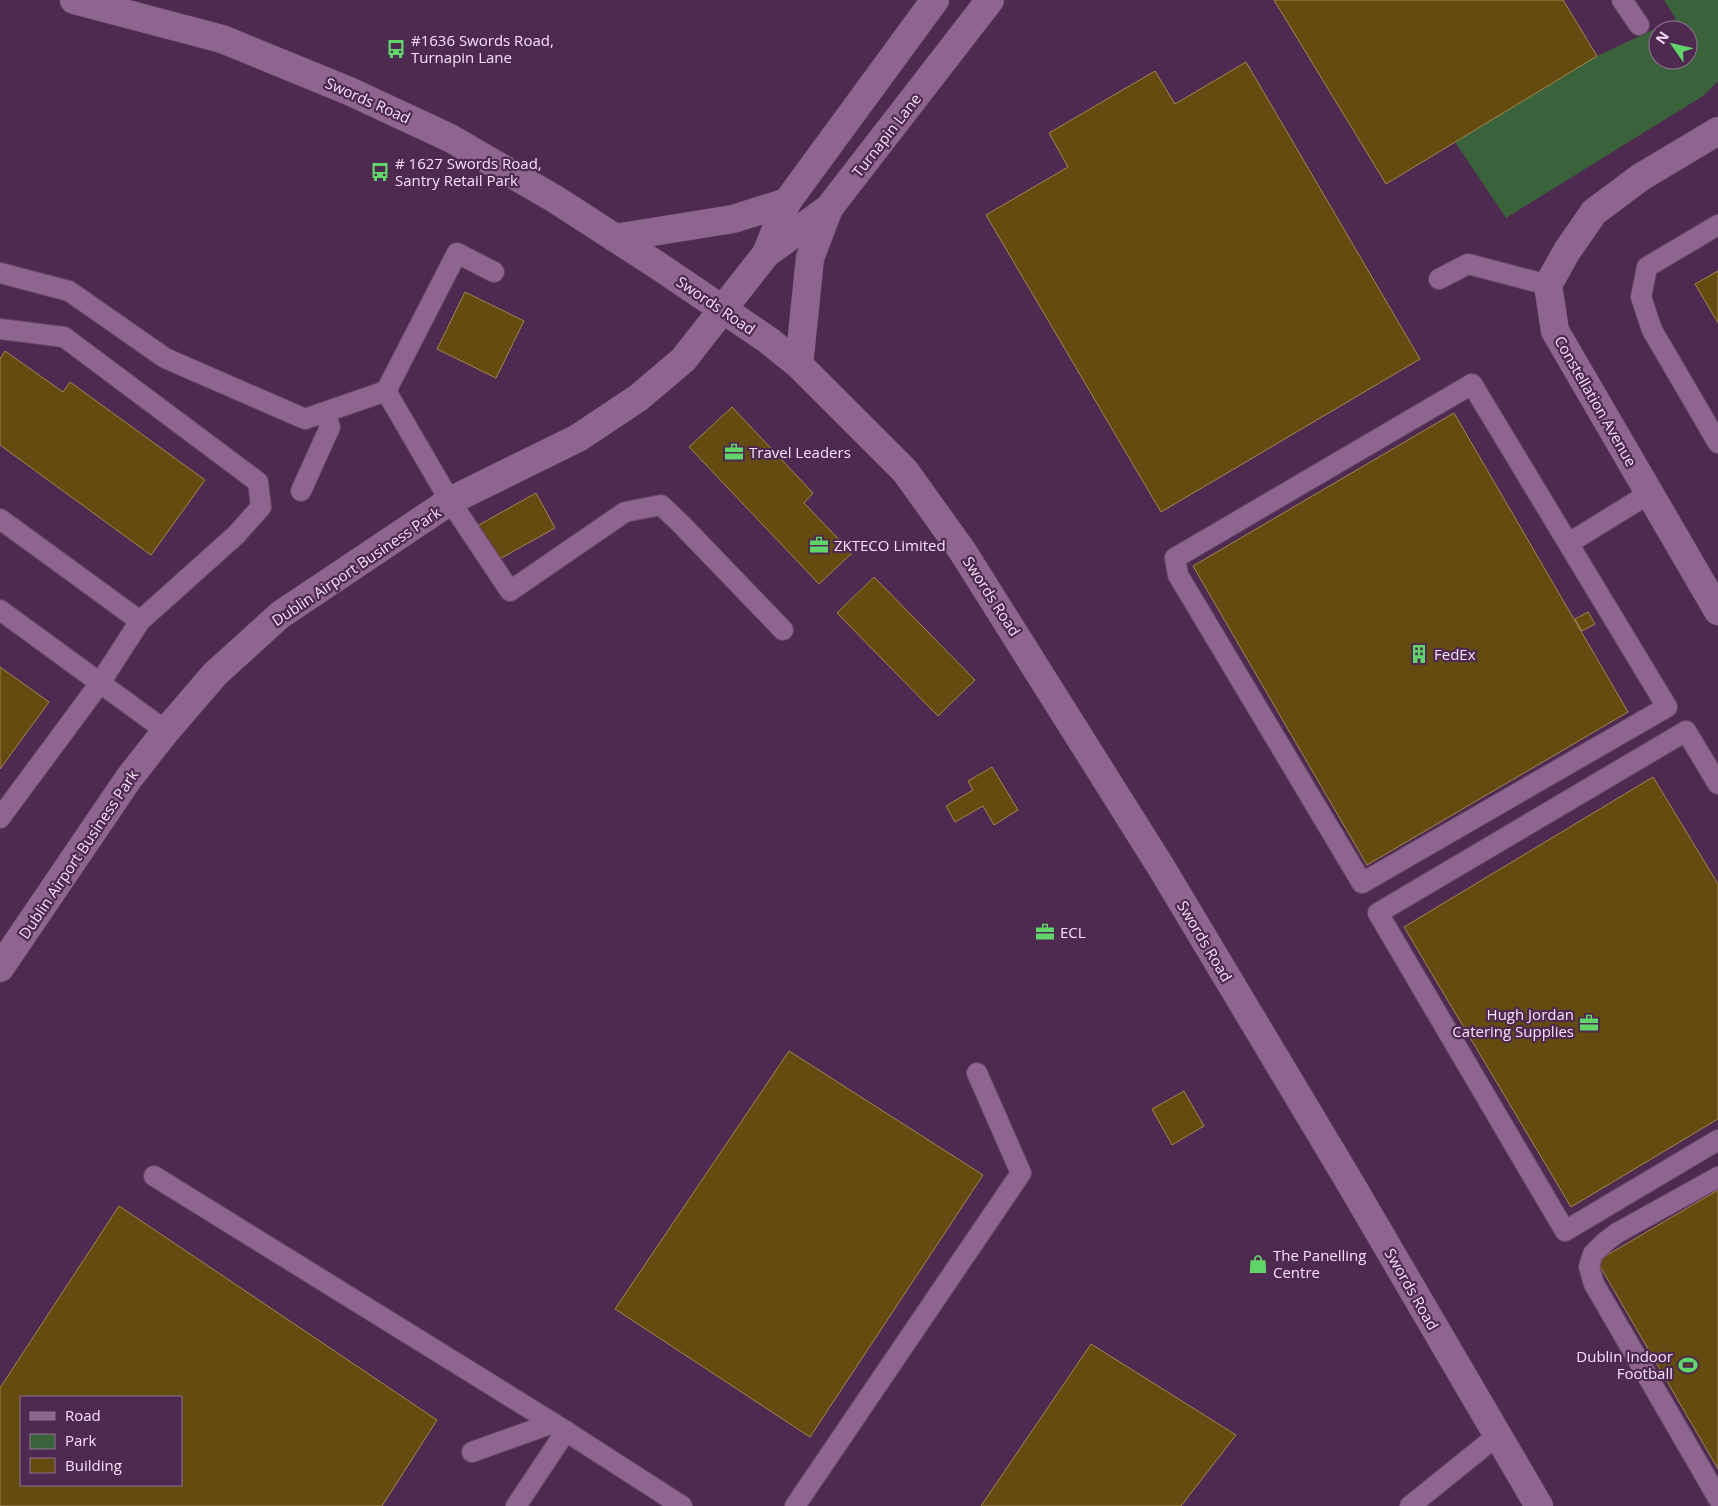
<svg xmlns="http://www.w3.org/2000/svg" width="1718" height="1506" font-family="'Open Sans',sans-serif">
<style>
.green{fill:#3a633b;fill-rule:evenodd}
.building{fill:#644b0f;stroke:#a28750;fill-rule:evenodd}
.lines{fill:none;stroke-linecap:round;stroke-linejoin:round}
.service-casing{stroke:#654668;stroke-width:22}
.minor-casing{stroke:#654668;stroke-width:29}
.secondary-casing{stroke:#654668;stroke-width:29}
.service{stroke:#8d658f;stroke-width:20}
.minor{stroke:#8d658f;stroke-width:28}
.secondary{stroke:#8d658f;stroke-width:28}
.labels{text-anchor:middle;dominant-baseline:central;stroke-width:4.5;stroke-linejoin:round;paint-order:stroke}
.poi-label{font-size:15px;fill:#f8e1f9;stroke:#4e2950;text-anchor:start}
.street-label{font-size:15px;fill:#f8e1f9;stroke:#4e2950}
</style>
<rect width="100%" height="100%" fill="#4e2950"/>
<path class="green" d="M 1664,0 L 1718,0 L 1718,81 L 1703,96 L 1506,218 L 1455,142 L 1597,56 L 1676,19 ZM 1658,30 L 1688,30 L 1688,60 L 1658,60 Z"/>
<g class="building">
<polygon points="1274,0 1563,0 1597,56 1386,184"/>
<polygon points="1246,62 1420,359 1161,512 986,215 1068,167 1049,133 1155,71 1175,104"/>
<polygon points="1718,271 1718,323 1695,284"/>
<polygon points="465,292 524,321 496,378 437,349"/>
<polygon points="5,351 63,392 70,382 205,480 151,555 0,445 0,359"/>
<polygon points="732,407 813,493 804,503 852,553 819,584 689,447"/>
<polygon points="1454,413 1628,712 1367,865 1193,566"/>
<polygon points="536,493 555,528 496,561 477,526"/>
<polygon points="874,577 975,680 938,716 837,613"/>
<polygon points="1588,612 1595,624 1582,631 1575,619"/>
<polygon points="0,667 49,702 0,769"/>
<polygon points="992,767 1018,810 994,825 983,806 955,822 946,806 973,790 968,781"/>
<polygon points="1653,777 1718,884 1718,1119 1571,1207 1404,927"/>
<polygon points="789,1051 983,1175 810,1437 615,1309"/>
<polygon points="1184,1091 1204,1126 1172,1145 1152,1109"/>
<polygon points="1718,1190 1718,1469 1597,1261"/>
<path d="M 119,1206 L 437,1420 L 382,1506 L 0,1506 L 0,1388 ZM 21,1397 L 181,1397 L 181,1485 L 21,1485 Z"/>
<polygon points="1091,1344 1236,1435 1181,1506 981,1506"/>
</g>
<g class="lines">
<g class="service-casing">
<g id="service">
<polyline points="1622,0 1639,25"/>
<polyline points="1718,225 1647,267 1641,297 1652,330 1718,443"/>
<polyline points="0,273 69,291 165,358 305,419 386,391 457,253 494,272"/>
<polyline points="1439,279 1468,264 1548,285"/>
<polyline points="0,329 64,337 258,482 261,507 236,535 140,621 100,683 0,818"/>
<polygon points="1472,384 1667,707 1362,883 1178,575 1175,558"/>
<polyline points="386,391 450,501 510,591 625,512 661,505 681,524 783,630"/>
<polyline points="301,491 330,427 325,413"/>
<polyline points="0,519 140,621"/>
<polyline points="1569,543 1650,493"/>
<polyline points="0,610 166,731"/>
<polyline points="1718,784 1686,731 1378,913 1565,1231 1718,1140"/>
<polyline points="154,1176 553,1423 682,1506"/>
<polyline points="1718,1177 1617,1233 1605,1242 1593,1254 1589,1267 1594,1284 1718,1498"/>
<polyline points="472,1452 553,1423"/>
<polyline points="516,1506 566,1431"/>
<polyline points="795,1506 1021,1173 977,1073"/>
<polyline points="1410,1506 1498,1435"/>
</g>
</g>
<g class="minor-casing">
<g id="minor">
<polyline points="1718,131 1641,177 1594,212 1567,251 1548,285 1555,331 1718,611"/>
<polyline points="766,254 829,208 990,0"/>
<polyline points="0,968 129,778 166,731 215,674 280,615 450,501 578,438 638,398 683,360 762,259 766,254 787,202 935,0"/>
</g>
</g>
<g class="secondary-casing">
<g id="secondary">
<polyline points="74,0 222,39 349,91 450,138 555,199 657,265 768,340 799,365 905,471 963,552 1161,867 1349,1181 1539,1506"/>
<polyline points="615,238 733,219 787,202"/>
<polyline points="799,365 810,258 829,208"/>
</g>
</g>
<use href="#service" class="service"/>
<use href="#minor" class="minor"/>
<use href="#secondary" class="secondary"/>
</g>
<defs>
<g id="bus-bare" transform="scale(1.5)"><path d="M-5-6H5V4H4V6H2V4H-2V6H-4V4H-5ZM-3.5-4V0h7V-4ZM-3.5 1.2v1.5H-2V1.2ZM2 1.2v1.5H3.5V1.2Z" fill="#61d46a" stroke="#4e2950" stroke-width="2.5" paint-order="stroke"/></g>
<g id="office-bare" transform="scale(1.5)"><path d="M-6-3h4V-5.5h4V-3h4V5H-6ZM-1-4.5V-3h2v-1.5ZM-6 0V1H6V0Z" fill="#61d46a" stroke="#4e2950" stroke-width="2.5" paint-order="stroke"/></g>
<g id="building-bare" transform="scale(1.5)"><path d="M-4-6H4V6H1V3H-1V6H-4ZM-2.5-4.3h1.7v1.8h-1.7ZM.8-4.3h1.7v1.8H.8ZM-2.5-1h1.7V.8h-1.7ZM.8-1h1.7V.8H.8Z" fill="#61d46a" stroke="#4e2950" stroke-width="2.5" paint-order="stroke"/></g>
<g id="shop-bare" transform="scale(1.5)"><path d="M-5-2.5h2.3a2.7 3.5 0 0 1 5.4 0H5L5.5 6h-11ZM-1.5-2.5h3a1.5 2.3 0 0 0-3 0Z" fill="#61d46a" stroke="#4e2950" stroke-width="2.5" paint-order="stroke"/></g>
<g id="stadium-bare" transform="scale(1.5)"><path d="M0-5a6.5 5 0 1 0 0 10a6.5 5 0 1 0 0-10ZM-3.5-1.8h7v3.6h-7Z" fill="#61d46a" stroke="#4e2950" stroke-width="2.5" paint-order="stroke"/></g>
</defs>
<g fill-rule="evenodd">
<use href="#bus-bare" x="396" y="49"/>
<use href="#bus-bare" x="380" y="172"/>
<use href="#office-bare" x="734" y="452"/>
<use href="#office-bare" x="819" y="545"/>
<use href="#building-bare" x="1419" y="654"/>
<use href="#office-bare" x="1045" y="932"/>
<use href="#office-bare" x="1589" y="1023"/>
<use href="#shop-bare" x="1258" y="1264"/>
<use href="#stadium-bare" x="1688" y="1365"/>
</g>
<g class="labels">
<g class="poi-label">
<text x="411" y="40">#1636 Swords Road,<tspan x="411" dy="17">Turnapin Lane</tspan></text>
<text x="395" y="163"># 1627 Swords Road,<tspan x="395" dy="17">Santry Retail Park</tspan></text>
<text x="749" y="452">Travel Leaders</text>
<text x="834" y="545">ZKTECO Limited</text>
<text x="1434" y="654">FedEx</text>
<text x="1060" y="932">ECL</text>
<text x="1574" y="1014" text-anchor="end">Hugh Jordan<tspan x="1574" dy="17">Catering Supplies</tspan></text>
<text x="1273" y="1255">The Panelling<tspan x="1273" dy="17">Centre</tspan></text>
<text x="1673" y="1356" text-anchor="end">Dublin Indoor<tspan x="1673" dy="17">Football</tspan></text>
</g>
<g class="street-label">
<text transform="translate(368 100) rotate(24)">Swords Road</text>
<text transform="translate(886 135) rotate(-52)">Turnapin Lane</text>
<text transform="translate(716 305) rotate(34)">Swords Road</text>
<text transform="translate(1596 401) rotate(60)">Constellation Avenue</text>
<text transform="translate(356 566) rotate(-34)">Dublin Airport Business Park</text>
<text transform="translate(992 596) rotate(57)">Swords Road</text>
<text transform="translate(78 854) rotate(-56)">Dublin Airport Business Park</text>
<text transform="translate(1205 941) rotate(59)">Swords Road</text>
<text transform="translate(1412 1289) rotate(60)">Swords Road</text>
</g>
</g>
<rect x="20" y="1396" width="162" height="90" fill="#4e2950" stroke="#927394"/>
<rect x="30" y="1412" width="25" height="8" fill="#8d658f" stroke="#927394"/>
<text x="65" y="1421" font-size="15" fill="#f8e1f9">Road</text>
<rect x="30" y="1434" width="25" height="15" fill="#3a633b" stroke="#927394"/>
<text x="65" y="1446" font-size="15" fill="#f8e1f9">Park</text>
<rect x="30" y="1458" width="25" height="15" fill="#644b0f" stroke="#927394"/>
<text x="65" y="1471" font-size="15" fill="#f8e1f9">Building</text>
<g transform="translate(1673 45) rotate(304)"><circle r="24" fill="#4e2950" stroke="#927394"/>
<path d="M0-4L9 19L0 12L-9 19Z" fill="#61d46a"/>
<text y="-8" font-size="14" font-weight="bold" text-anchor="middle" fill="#f8e1f9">N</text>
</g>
</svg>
